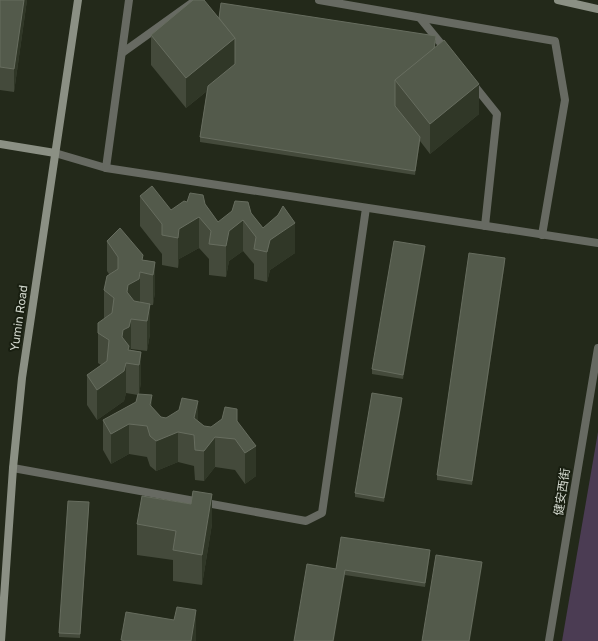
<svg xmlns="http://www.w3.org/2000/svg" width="598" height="641" font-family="Rubik,'Noto Sans SC',sans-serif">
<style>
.green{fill:#4b3c53}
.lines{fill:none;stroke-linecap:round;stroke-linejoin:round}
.lane{stroke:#676a62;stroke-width:8}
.street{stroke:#676a62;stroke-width:8}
.secondary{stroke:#8b9084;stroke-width:8}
.wall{fill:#444a3b}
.shaded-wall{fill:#303727}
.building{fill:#535a4b;stroke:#676d5f}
.labels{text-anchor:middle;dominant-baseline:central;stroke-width:4;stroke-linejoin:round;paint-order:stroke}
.street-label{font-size:12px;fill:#d1d6cc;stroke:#191f11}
</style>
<rect width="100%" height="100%" fill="#23291a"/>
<polygon class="green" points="598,432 598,641 562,641"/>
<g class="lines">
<g class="lane">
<polyline points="319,0 555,41 565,100 542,235"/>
<polyline points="420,18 447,51"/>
<polyline points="122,53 196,0"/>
<polyline points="473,84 497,114 485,226"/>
<polyline points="55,153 106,168 598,243"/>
<polyline points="106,168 129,0"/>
</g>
<g class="street">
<polyline points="13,468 306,521 322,513 366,208"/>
<polyline points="549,641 598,348"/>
</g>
<g class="secondary">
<polyline points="558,0 598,9"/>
<polyline points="0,144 55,153"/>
<polyline points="1,641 13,468 22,378 78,0"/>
</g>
</g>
<g class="wall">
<polygon points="0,0 27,0 14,92 0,90"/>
<polygon points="219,18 436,40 434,48 479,114 430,154 420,141 415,175 200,142 200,137 207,91 186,108 151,65 151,35"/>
<polygon points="140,196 171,210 187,202 205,204 218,222 251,213 263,228 295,253 270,270 267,282 254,279 254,264 243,251 229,261 226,277 209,275 209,259 199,248 179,259 178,268 162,265 162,254 140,226"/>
<polygon points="107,241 143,260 155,262 155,292 153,305 150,305 150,334 147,351 131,349 131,350 141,352 141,382 139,394 161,417 198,421 204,426 211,427 237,421 256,476 245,484 235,470 215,467 204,481 195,480 194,466 178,462 156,471 150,466 147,457 129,454 111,464 103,450 103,420 136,402 138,395 126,393 124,401 97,420 87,405 87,375 101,365 98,363 98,333 104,319 104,290 109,274 107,271"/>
<polygon points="425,250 403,379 372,374 372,369"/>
<polygon points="505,262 472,485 437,480 437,475"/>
<polygon points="402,402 384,502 355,497 355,493"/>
<polygon points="89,506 80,638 59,637 59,633"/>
<polygon points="137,524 212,524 202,585 173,581 173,560 137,555"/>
<polygon points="430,554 425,587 345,575 336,569"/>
</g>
<g class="shaded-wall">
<polygon points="24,0 27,0 14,92 14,69"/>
<polygon points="235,38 235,68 186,108 186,78"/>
<polygon points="479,84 479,114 430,154 430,124"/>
<polygon points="420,137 420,141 415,175 415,171"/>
<polygon points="199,217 199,248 179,259 178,268 178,238 179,229"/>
<polygon points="243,220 243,251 229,261 226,277 226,246 229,231"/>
<polygon points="295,223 295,253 270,270 267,282 267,252 270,240"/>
<polygon points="425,246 425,250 403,379 403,375"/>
<polygon points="505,258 505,262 472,485 472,481"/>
<polygon points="155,262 155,292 153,305 153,275"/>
<polygon points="140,272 140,303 139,309 127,292 128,285"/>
<polygon points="150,304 150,334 147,351 147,321"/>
<polygon points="131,319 131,349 128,357 122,337 123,330"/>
<polygon points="141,352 141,382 139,395 139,365"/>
<polygon points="126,363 126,393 124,401 97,420 97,390"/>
<polygon points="152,395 152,425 150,405"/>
<polygon points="402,398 402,402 384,502 384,498"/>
<polygon points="198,401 198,431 194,418"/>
<polygon points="129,424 129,454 111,464 111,434"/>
<polygon points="178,432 178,462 156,471 156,441"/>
<polygon points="215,437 215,467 204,481 204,451"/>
<polygon points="256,446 256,476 245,484 245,453"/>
<polygon points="212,494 212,524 202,585 202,555"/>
<polygon points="430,550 430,554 425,587 425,583"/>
<polygon points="482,562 482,567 470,641 469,641"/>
<polygon points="345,570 345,575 334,641 333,641"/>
<polygon points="196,610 196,641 191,641"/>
</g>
<g class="building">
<polygon points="0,0 24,0 14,69 0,67"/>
<polygon points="193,0 204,0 235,38 186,78 151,35"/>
<polygon points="221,3 436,36 434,49 395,80 395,106 420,137 415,171 200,137 208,86 235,64 235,38 219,18"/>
<polygon points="444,40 479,84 430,124 395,80"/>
<polygon points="152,186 171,210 184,201 187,202 190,193 203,195 205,204 218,222 232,211 235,201 248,202 251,213 263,228 278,215 283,206 295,223 270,240 267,252 254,249 256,237 243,220 229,231 226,246 209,244 211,231 199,217 179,229 178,238 162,235 162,224 140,196"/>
<polygon points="120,228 143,255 142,260 155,262 153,275 140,272 139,279 128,285 127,292 134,301 150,304 147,321 131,319 129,327 123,330 122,337 129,346 128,350 141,352 139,365 126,363 124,371 97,390 87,375 107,361 109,340 98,333 98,323 112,313 114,298 104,290 107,276 118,269 118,257 107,241"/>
<polygon points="394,241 425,246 403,375 372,369"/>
<polygon points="469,253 505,258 472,481 437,475"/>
<polygon points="372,393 402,398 384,498 355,493"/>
<polygon points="138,394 152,395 150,405 161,417 166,418 179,410 182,398 198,401 194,418 204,426 211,427 222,419 225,407 237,409 237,421 256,446 245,453 235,439 215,437 204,451 195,450 194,435 178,432 156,441 150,436 147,426 129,424 111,434 103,420 136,402"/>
<polygon points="193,491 212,494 202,555 173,550 176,531 137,524 142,496 191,504"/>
<polygon points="68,501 89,502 80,634 59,633"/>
<polygon points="341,537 430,550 425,583 345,570 333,641 294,641 307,564 336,569"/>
<polygon points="436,555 482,562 469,641 422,641"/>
<polygon points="177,607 196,610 191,641 125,641 121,640 126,612 174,620"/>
</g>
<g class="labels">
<g class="street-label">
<text transform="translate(19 318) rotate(-82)">Yumin Road</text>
<text transform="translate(562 492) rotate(-81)">健安西街</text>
</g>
</g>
</svg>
